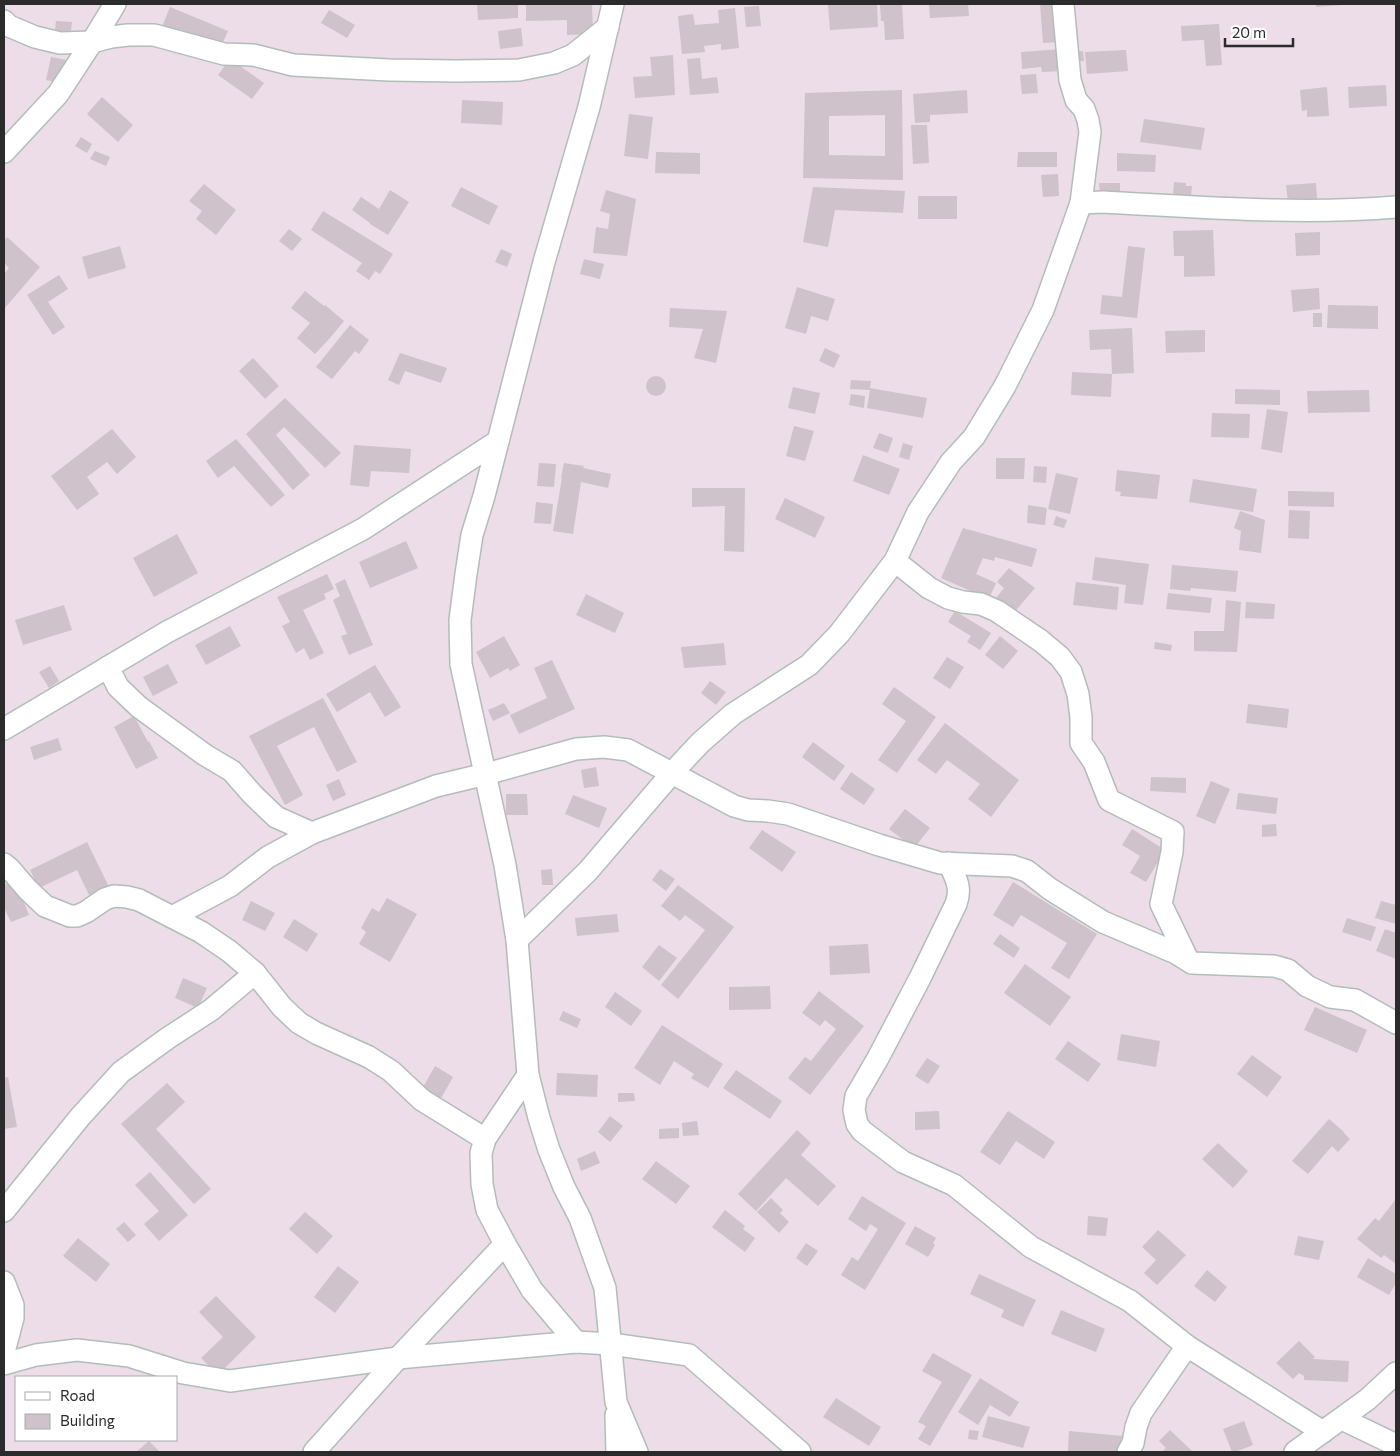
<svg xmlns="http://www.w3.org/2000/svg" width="1400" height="1456" font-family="Commissioner,sans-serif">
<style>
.building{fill:#cfc2ca;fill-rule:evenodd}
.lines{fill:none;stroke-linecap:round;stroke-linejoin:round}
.street-casing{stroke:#b1beb8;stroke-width:24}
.street{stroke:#fff;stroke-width:21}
</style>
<rect width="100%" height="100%" fill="#ecdde8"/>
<g class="building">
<polygon points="477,4 518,4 518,18 478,20"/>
<polygon points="526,4 592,4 593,34 567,35 567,20 526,21"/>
<polygon points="849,4 877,4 878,27 830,30 828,5"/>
<polygon points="880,4 902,4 904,39 885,40 884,21 881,21"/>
<polygon points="929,4 968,4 969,16 930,18"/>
<polygon points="1040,4 1056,4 1059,42 1043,43"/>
<polygon points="1316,4 1342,4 1342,5 1316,7"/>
<polygon points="759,6 761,26 746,27 744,7"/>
<polygon points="170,7 228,31 219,51 162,27"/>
<polygon points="735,8 739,48 721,50 721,44 704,46 705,52 682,54 678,16 693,14 695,25 719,23 718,10"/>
<polygon points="329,10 355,25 347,38 321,23"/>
<polygon points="56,21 72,22 70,39 54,38"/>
<polygon points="1219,24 1222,65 1206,66 1204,40 1182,41 1181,26"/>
<polygon points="521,28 523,46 500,49 498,31"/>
<polygon points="1062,49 1064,71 1042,72 1041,67 1022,69 1021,52"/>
<polygon points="1126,50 1128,71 1087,74 1085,52"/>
<polygon points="1083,51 1084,61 1072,62 1071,52"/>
<polygon points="673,55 675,95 635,98 633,77 652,76 650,57"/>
<polygon points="51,57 66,60 61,83 46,80"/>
<polygon points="700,58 702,79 717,77 719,93 690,95 687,59"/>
<polygon points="230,59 264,83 252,99 218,75"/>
<polygon points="1036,74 1038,93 1022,94 1020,75"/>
<polygon points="1386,85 1387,106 1349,108 1348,87"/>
<polygon points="1327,87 1329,116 1307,117 1307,110 1302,111 1300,90"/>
<path d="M 902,90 L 903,180 L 803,178 L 805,93 ZM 885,115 L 885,156 L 829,155 L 829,116 Z"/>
<polygon points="967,90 968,113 930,115 930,122 915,123 913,94"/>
<polygon points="102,97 133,125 118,142 87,114"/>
<polygon points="462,100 503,102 502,125 461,123"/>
<polygon points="629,114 653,117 648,159 624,156"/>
<polygon points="1144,119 1205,128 1201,150 1140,142"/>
<polygon points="911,125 927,125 929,163 913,164"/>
<polygon points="81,137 92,144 87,153 75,146"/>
<polygon points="95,151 110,157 106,166 90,159"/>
<polygon points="656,152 700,153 700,174 655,173"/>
<polygon points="1018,152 1057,152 1057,167 1017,167"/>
<polygon points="1117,153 1156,155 1155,172 1117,171"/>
<polygon points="1058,174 1059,196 1043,197 1041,175"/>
<polygon points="1174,182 1186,183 1186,186 1192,186 1191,195 1173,194"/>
<polygon points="1099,183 1120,183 1120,193 1100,194"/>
<polygon points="1316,183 1317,199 1288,202 1286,185"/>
<polygon points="204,184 236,210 216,235 196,219 202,211 189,201"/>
<polygon points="461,187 498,206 489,225 451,206"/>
<polygon points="813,187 905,191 903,213 835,210 828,247 803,242"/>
<polygon points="390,190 409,202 388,235 370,224 370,223 352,210 361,197 379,209"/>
<polygon points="606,190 636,199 627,256 593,253 596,227 608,229 610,214 600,211"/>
<rect x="918" y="196" width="39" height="23"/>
<polygon points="323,211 393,254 380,274 375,271 369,280 356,271 362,263 311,230"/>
<polygon points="289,229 302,239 292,251 279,241"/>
<polygon points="1213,230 1215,276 1184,277 1184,256 1174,256 1173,231"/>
<polygon points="1320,232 1320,255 1296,256 1295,233"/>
<polygon points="7,237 40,267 4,309 4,274 9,268 4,263 4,241"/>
<polygon points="120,246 126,268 88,279 82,257"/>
<polygon points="1128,246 1145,248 1137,318 1100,314 1102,295 1122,297"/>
<polygon points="501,249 512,254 507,267 495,262"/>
<polygon points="584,259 604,264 600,279 580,274"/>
<polygon points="59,275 68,289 48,302 65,327 53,335 27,295"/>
<polygon points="797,287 835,299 828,321 811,316 806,334 785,328"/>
<polygon points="1319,288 1320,309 1293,312 1291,290"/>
<polygon points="305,291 324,306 325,305 344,321 330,338 315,354 297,338 310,323 291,308"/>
<polygon points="1328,305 1378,306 1378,329 1327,328"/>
<polygon points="670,308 727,311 716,363 694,358 703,329 669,327"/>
<rect x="1313" y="313" width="9" height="14"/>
<polygon points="350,325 369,340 359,354 355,351 332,379 316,367"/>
<polygon points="1132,328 1134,373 1112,374 1111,349 1090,350 1089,330"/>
<polygon points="1205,330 1205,352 1166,353 1165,331"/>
<polygon points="825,348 840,355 834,368 819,361"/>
<polygon points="400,353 447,368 441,383 405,371 399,385 388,380"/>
<polygon points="253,358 279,386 265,399 239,371"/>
<polygon points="1072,372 1112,374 1111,397 1071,395"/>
<circle cx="656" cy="386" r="10"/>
<polygon points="851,380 871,381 870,388 927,398 923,418 867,408 870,390 850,389"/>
<polygon points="793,387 820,393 815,414 788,408"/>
<polygon points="1235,389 1280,390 1280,405 1235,404"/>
<polygon points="1369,390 1370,412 1308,413 1307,391"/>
<polygon points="851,394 865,396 864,408 849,405"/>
<polygon points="285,398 341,453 325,468 284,427 276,435 310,475 293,490 246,434"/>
<polygon points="1267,409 1288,412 1282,453 1261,449"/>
<polygon points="1212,413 1250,414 1249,438 1211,437"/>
<polygon points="794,426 814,431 805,461 786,456"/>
<polygon points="112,429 136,457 117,474 107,462 87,477 99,494 77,510 51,476"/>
<polygon points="879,433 893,438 888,453 873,448"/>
<polygon points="236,439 285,495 271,507 234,466 218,478 206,461"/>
<polygon points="903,443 913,446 909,460 899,457"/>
<polygon points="354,445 411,449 409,473 371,471 369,487 350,485"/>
<polygon points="863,455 900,469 889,495 853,481"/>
<polygon points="996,458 1025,458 1024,479 996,479"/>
<polygon points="539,463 556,464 554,487 537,486"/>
<polygon points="564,463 584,466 583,468 611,474 608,488 581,482 573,534 553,531 562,478 561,478"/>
<polygon points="1034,466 1047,467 1046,483 1033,482"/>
<polygon points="1117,470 1160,475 1157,499 1120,496 1121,492 1115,491"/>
<polygon points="1056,473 1078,478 1070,514 1048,509"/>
<polygon points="1193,479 1257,489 1253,512 1189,502"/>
<polygon points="692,488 745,488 744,552 724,551 725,506 692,507"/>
<polygon points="1288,491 1334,492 1334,507 1288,506"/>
<polygon points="785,498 825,517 815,538 775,519"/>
<polygon points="536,502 553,504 551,524 534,523"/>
<polygon points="1028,505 1047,508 1045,525 1027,523"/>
<polygon points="1289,510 1310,511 1309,539 1288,538"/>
<polygon points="1240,511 1265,520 1261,553 1239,550 1241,531 1234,528"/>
<polygon points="1056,516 1067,520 1064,528 1053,525"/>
<polygon points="963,528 1037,549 1032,567 995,557 994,561 983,558 976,574 996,583 989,599 941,578"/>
<polygon points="177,534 198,573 154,597 133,558"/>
<polygon points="406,541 418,568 370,588 359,562"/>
<polygon points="1095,557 1149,564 1143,605 1124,603 1126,585 1092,580"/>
<polygon points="1172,565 1238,571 1236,592 1191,588 1190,591 1170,589"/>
<polygon points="1009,568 1035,588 1011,616 993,602 1004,588 997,582"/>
<polygon points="327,574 334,589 324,594 326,599 303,610 324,653 310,660 304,648 296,653 282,626 290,622 277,597"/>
<polygon points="345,579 373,645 349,655 341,636 347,634 333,600 340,596 335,584"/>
<polygon points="1076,582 1119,587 1117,610 1073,605"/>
<polygon points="1168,593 1212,598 1210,613 1166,609"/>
<polygon points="586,594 624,613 615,633 576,615"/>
<polygon points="1226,600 1241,602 1237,652 1194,651 1194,631 1224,631"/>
<polygon points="1246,602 1275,604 1274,619 1245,618"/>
<polygon points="64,605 72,630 23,645 15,620"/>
<polygon points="955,611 991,633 980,650 967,642 971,636 948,622"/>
<polygon points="230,626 241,646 206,665 195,645"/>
<polygon points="504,636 520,665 510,671 508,668 490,678 476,652"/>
<polygon points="1000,636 1018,651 1003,669 985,655"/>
<polygon points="1155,642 1172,645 1171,651 1154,649"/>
<polygon points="724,643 726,665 684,668 681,647"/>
<polygon points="947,657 964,667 950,689 933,678"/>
<polygon points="552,660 575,709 519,734 510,715 547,698 534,668"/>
<polygon points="168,664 178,683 153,696 143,677"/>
<polygon points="375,665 401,707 385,717 370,692 337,712 326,694"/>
<polygon points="50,666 59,681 49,688 39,672"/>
<polygon points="710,681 726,692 716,705 701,693"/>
<polygon points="894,687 936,717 897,773 878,760 906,721 882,704"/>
<polygon points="323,698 357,762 337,772 314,727 277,746 303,795 285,805 249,736"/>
<polygon points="504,703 510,713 493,721 488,710"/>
<polygon points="1248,704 1289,709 1287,728 1246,723"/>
<polygon points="134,716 148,742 149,741 158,758 136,769 114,727"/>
<polygon points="945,723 1019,780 991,817 968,799 980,784 947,760 936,774 917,760"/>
<polygon points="58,738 62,750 34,760 30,747"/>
<polygon points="813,742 845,766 834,781 802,757"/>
<polygon points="596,767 599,786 584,788 581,770"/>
<polygon points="851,772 875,789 864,805 840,789"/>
<polygon points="1151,777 1186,778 1186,793 1150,791"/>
<polygon points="339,779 346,795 333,801 326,785"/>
<polygon points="1211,781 1230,789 1215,824 1196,816"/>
<polygon points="1238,793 1278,798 1276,814 1236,809"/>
<polygon points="506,794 527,794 528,815 506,815"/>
<polygon points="573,795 607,808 599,828 565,814"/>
<polygon points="905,809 930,828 914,848 889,829"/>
<polygon points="1276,824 1277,836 1262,837 1262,825"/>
<polygon points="1132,829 1165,850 1146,882 1130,873 1140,856 1122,845"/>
<polygon points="762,830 796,852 782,872 749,848"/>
<polygon points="87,842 108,885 89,895 77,870 39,888 30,870"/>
<polygon points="552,869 553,885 542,885 541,870"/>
<polygon points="660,869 675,879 666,891 652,880"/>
<polygon points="15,880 29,915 11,922 4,908 4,885"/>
<polygon points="1013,882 1097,934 1069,979 1051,968 1067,943 1021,915 1013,927 993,915"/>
<polygon points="678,885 734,927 678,999 661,985 705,930 685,915 680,921 661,906"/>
<polygon points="387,898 417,914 390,962 359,944 366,932 361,928 372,908 379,912"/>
<polygon points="251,901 275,913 265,931 242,920"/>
<polygon points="1381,901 1396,905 1396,924 1375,918"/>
<polygon points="617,914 619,932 577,936 575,918"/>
<polygon points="1347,918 1376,927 1371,941 1342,932"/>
<polygon points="294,919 318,934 307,952 283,937"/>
<polygon points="1385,929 1396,933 1396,959 1376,951"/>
<polygon points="1000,934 1020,948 1014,958 993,944"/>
<polygon points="868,944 870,973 830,975 829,946"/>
<polygon points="659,945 677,958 659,981 642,967"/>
<polygon points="1025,964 1071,997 1050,1026 1004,993"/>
<polygon points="183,978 207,988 198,1008 175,998"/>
<polygon points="770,986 771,1009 729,1010 729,987"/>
<polygon points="819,991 864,1026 810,1095 788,1078 805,1057 811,1061 836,1029 825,1020 820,1026 802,1013"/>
<polygon points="615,992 642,1011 631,1026 605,1007"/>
<polygon points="1315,1007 1367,1030 1357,1053 1304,1030"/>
<polygon points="563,1011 581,1019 577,1028 559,1020"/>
<polygon points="662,1025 723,1064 708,1088 691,1078 694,1074 674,1061 660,1085 634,1068"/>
<polygon points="1121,1034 1160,1041 1156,1067 1117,1060"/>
<polygon points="1068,1041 1101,1064 1088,1082 1055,1059"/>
<polygon points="1252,1055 1282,1077 1267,1097 1237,1074"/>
<polygon points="927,1058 940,1066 928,1084 915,1076"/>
<polygon points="435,1066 453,1077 440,1100 422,1089"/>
<polygon points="736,1070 782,1101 770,1119 723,1088"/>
<polygon points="557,1073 598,1075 597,1097 556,1095"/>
<polygon points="8,1077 17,1127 4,1129 4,1078"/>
<polygon points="167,1083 185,1102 156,1129 211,1189 194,1204 121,1124"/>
<polygon points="618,1093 634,1093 635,1101 618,1102"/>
<polygon points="939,1111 940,1129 915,1130 915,1112"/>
<polygon points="1008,1111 1055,1142 1044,1159 1016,1141 1000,1165 980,1152"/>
<polygon points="610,1116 623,1126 610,1142 598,1132"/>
<polygon points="1329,1119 1344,1132 1344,1133 1350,1139 1338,1152 1332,1146 1308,1174 1292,1161"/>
<polygon points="697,1121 699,1135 683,1136 682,1123"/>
<polygon points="679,1128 679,1138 659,1139 659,1129"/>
<polygon points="797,1130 811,1143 801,1155 836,1186 818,1206 786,1178 756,1211 738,1194"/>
<polygon points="1218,1143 1248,1171 1233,1188 1202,1159"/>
<polygon points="595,1151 600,1163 581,1171 577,1159"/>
<polygon points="656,1161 690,1186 676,1204 642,1179"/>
<polygon points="150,1172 188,1215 159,1241 144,1224 159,1211 135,1185"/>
<polygon points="862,1196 906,1223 865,1290 841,1275 852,1257 858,1261 878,1229 870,1224 866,1231 848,1219"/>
<polygon points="771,1198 783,1210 780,1213 789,1222 779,1233 757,1212"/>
<polygon points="1396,1199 1396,1264 1384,1255 1381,1258 1357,1239 1375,1218 1379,1221"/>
<polygon points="725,1210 745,1226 743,1229 755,1238 745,1252 712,1227"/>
<polygon points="305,1212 333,1236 317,1254 289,1229"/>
<polygon points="1088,1216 1108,1218 1106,1236 1087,1235"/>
<polygon points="124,1222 136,1235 128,1242 116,1229"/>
<polygon points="915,1226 936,1238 933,1243 935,1245 928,1257 905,1244"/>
<polygon points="1158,1230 1186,1255 1157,1285 1144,1273 1156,1260 1142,1247"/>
<polygon points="1298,1236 1324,1241 1319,1260 1294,1255"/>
<polygon points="78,1238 110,1264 96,1282 63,1256"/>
<polygon points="806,1243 818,1251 807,1266 796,1258"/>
<polygon points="1368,1258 1396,1274 1396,1283 1389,1295 1357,1277"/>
<polygon points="338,1266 359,1282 335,1313 314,1297"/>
<polygon points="1207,1270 1227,1287 1215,1302 1194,1286"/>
<polygon points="979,1274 1036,1300 1023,1327 1001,1317 1004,1310 970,1294"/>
<polygon points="216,1296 256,1337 218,1375 201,1358 223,1337 199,1312"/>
<polygon points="1061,1310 1105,1329 1096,1352 1051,1334"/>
<polygon points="1299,1341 1315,1357 1313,1359 1349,1361 1348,1382 1304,1380 1304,1376 1299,1373 1293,1379 1276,1363"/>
<polygon points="933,1353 972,1375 930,1446 918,1439 926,1426 918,1422 942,1382 922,1371"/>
<polygon points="980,1378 1019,1402 1010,1417 990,1405 978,1425 958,1412"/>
<polygon points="836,1398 881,1427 869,1446 823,1417"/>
<polygon points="988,1416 1030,1427 1023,1448 982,1437"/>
<polygon points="1244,1421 1253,1445 1235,1452 1232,1452 1223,1429"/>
<polygon points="969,1430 979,1431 977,1440 968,1439"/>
<polygon points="1170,1430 1193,1452 1162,1452 1166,1448 1159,1441"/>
<polygon points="1069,1431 1122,1436 1121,1452 1068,1451"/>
<polygon points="149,1441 160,1452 136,1452"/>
</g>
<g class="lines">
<g class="street-casing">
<g id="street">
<polyline points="613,4 589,107 544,262 484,496 472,535 466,574 460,620 461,664 505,865 517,940 528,1075 539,1118 549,1150 564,1187 580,1218 605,1288 616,1402 637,1452"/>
<polyline points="1063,4 1070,80 1076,100 1084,109 1088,120 1090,132 1081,203"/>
<polyline points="4,21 9,26 35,37 60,43 92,42 111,37 128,35 154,35 224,54 253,55 293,65 389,70 456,71 519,70 554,63 573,55 608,27"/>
<polyline points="4,152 58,94 92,42 115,4"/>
<polyline points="895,561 929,588 948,598 963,602 981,604 997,611 1041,641 1060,657 1071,672 1078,694 1081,717 1081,743 1094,762 1109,800 1173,832 1172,852 1161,904 1188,960"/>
<polyline points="108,667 118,687 139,707 205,755 232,771 253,795 276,817 312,833"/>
<polyline points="4,729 167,632 363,529 498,441"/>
<path d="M 949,863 C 956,879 962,887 956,904 L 920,978 L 878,1058 L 856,1096 L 854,1110 L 857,1124 L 862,1131 L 903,1162 L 954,1185 L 1031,1247 L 1130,1301 L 1187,1346 L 1323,1432"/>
<polyline points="4,864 10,869 28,890 45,906 70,916 77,916 86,912 105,899 114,896 127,897 139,900 201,932 229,951 255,973 282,1007 299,1023 316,1033 369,1057 391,1071 422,1100 485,1139"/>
<polyline points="172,917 230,886 268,857 312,833 436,786 486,774 576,749 604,747 628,750 734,806 748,810 768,811 788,814 879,845 940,863 1012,866 1027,871 1050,889 1103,922 1176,953 1192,963 1274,966 1288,970 1307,986 1330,997 1355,1000 1396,1023"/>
<path d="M 517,940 L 588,871 L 672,773 L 700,743 L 733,714 L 809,665 L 839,634 L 895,561 L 918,512 L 951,462 L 974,437 L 1005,386 L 1043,310 L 1081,203 L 1103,202 C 1200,207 1299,215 1396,207"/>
<polyline points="528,1075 485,1139 481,1153 482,1184 487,1210 505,1244 532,1290 576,1342"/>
<polyline points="4,1211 80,1117 121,1072 168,1038 211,1010 255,973"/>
<polyline points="4,1282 13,1305 13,1318 4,1352"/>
<polyline points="4,1364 36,1355 77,1350 129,1356 183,1373 230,1381 398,1358 576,1342 611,1344 689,1355 800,1452"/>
<polyline points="616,1415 617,1452"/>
<polyline points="1342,1419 1396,1445"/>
<polyline points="314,1452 398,1358 505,1244"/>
<polyline points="1128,1452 1133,1443 1136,1427 1141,1413 1187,1346"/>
<polyline points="1295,1452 1368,1399 1396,1373"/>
</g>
</g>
<use href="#street" class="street"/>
</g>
<rect width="1400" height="1456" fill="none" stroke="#2b2b2b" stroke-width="10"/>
<rect x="15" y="1376" width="162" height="65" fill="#ffffff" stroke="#aaaaaa"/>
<rect x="25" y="1392" width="25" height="8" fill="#ffffff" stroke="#aaaaaa"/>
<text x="60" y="1401" font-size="15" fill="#2b2b2b">Road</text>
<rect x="25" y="1414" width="25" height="15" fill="#cfc2ca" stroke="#aaaaaa"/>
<text x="60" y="1426" font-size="15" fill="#2b2b2b">Building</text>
<path d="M1225 38v8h68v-8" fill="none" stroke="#2b2b2b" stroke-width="2.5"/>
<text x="1232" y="38" font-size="15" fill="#2b2b2b" stroke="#ffffff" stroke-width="4" paint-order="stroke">20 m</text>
</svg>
